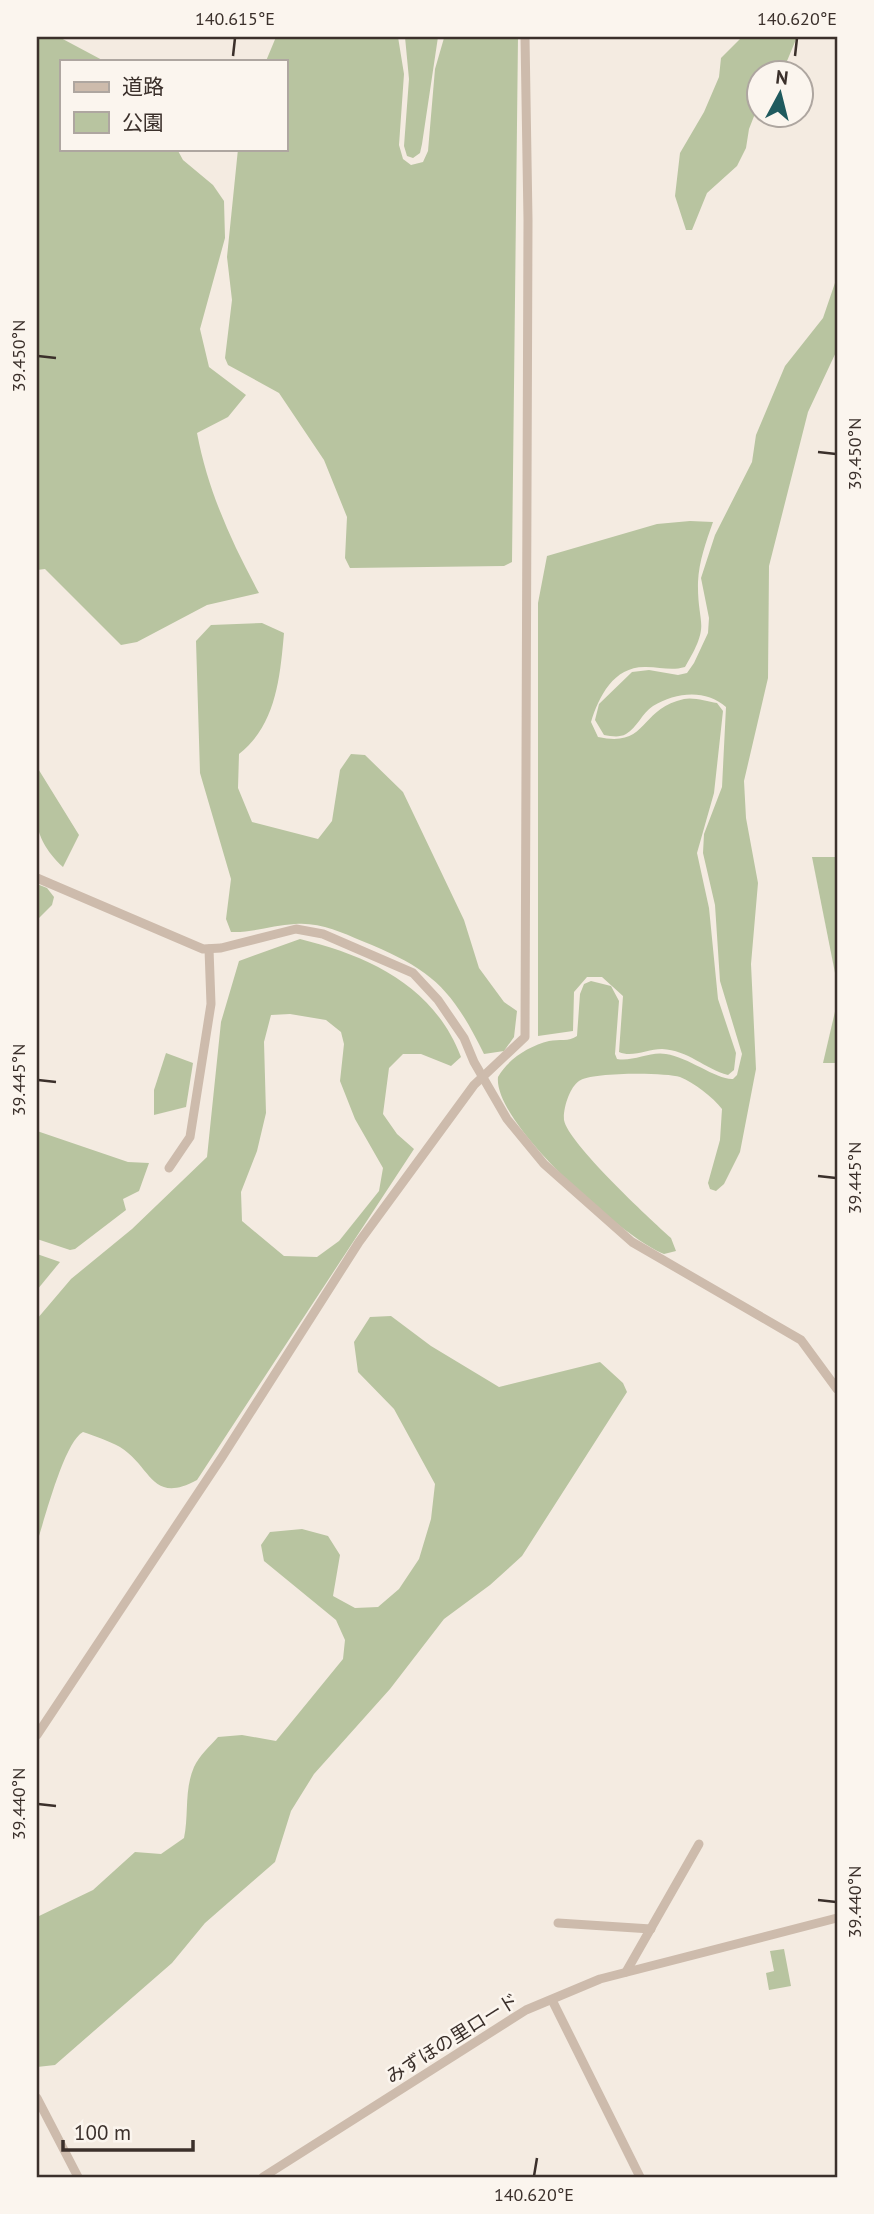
<svg xmlns="http://www.w3.org/2000/svg" width="874" height="2214" font-family="'PT Sans','Noto Sans JP',sans-serif">
<style>
.green{fill:#b8c4a0;fill-rule:evenodd}
.lines{fill:none;stroke-linecap:round;stroke-linejoin:round}
.minor{stroke:#cdbbac;stroke-width:9}
.ticks{fill:none;stroke:#3b302b;stroke-width:2.5}
.labels{text-anchor:middle;dominant-baseline:central;stroke-width:5;stroke-linejoin:round;paint-order:stroke}
.street-label{font-size:19px;fill:#3b302b;stroke:#fbf5ee}
.neatline{fill:none;stroke:#3b302b;stroke-width:2.5}
.ticks-label{font-size:18px;text-anchor:middle;fill:#3b302b}
</style>
<rect width="100%" height="100%" fill="#f4ebe1"/>
<g class="green">
<path d="M 37,37 L 59,37 L 104,61 L 61,61 L 61,149 L 177,149 L 183,160 L 213,185 L 224,201 L 225,238 L 200,329 L 209,367 L 246,395 L 228,417 L 197,433 C 208,491 231,541 259,593 L 207,605 L 137,642 L 121,645 L 45,569 L 37,570 Z"/>
<polygon points="276,37 398,37 404,74 399,145 403,159 411,165 423,162 428,151 435,69 444,38 518,37 512,562 504,566 350,568 345,558 347,517 324,460 279,393 228,365 225,358 232,300 227,257 238,149 285,149 285,61 266,61"/>
<polygon points="405,37 438,37 422,144 420,153 413,158 407,156 404,146 409,79"/>
<polygon points="742,37 797,37 782,73 758,74 758,106 749,129 746,148 737,166 707,193 692,230 686,230 675,196 680,153 704,112 719,77 721,58"/>
<path d="M 837,277 L 837,350 L 808,412 L 769,566 L 768,678 L 744,781 L 746,818 L 758,883 L 751,964 L 756,1069 L 740,1152 L 724,1184 L 716,1191 L 710,1189 L 708,1183 L 720,1140 L 722,1109 C 713,1097 694,1083 680,1077 C 665,1072 590,1072 579,1081 C 570,1087 563,1108 564,1120 C 568,1143 650,1219 671,1238 L 676,1251 L 664,1254 C 622,1237 493,1123 498,1077 C 508,1059 529,1046 549,1041 C 559,1039 569,1042 577,1036 L 580,994 L 584,984 L 591,981 L 611,986 L 619,1001 L 615,1054 L 617,1059 C 633,1062 650,1051 666,1054 C 688,1057 717,1080 733,1079 L 737,1075 L 742,1054 L 720,981 L 715,905 L 703,853 L 704,834 L 722,787 L 726,707 C 706,689 676,692 653,706 C 642,713 637,728 626,734 C 619,738 611,736 604,735 L 595,720 L 599,704 L 632,672 L 649,670 L 678,675 L 687,673 L 694,663 L 708,633 L 709,618 L 701,578 L 715,535 L 752,462 L 756,435 L 785,366 L 823,318 Z"/>
<path d="M 690,521 L 713,522 C 706,542 699,561 698,582 C 697,627 712,622 685,667 C 671,671 661,667 646,667 C 614,666 599,696 591,722 L 598,737 C 649,748 638,709 684,699 C 693,697 707,701 717,703 L 723,711 L 714,793 L 697,853 L 709,908 L 718,999 L 736,1053 L 734,1070 L 728,1075 C 705,1069 688,1050 662,1049 C 648,1049 632,1058 619,1052 L 623,996 L 602,977 L 587,977 L 574,992 L 573,1031 L 538,1036 L 538,603 L 547,556 L 657,524 Z"/>
<path d="M 262,623 L 284,633 C 280,678 276,725 239,754 L 238,788 L 252,822 L 318,839 L 332,821 L 340,770 L 351,754 L 365,755 L 403,792 L 464,920 L 479,968 L 504,1002 L 517,1011 L 514,1037 L 504,1051 L 484,1054 C 451,987 431,969 362,941 C 341,932 319,922 295,924 C 273,925 253,933 231,932 L 226,919 L 231,879 L 200,773 L 196,641 L 211,625 Z"/>
<path d="M 37,767 L 79,835 L 63,867 C 28,834 37,812 37,767 Z"/>
<polygon points="812,857 837,857 837,983"/>
<polygon points="37,884 47,888 54,897 52,905 37,920"/>
<path d="M 300,939 C 369,956 434,986 461,1057 L 451,1066 L 421,1054 L 403,1054 L 389,1068 L 383,1114 L 397,1134 L 414,1149 L 197,1480 C 151,1505 152,1467 120,1447 C 109,1441 95,1436 83,1432 C 64,1442 45,1519 37,1542 L 37,1319 L 71,1279 L 132,1229 L 207,1157 L 221,1022 L 239,961 ZM 290,1014 L 326,1020 L 341,1032 L 344,1044 L 340,1081 L 355,1119 L 383,1168 L 379,1191 L 339,1241 L 317,1257 L 284,1256 L 242,1221 L 241,1192 L 257,1151 L 266,1113 L 264,1042 L 271,1015 Z"/>
<polygon points="837,1003 837,1063 823,1063"/>
<polygon points="166,1053 193,1063 186,1107 154,1115 154,1090"/>
<polygon points="37,1131 128,1162 149,1163 139,1191 123,1199 126,1210 75,1249 70,1250 37,1239"/>
<polygon points="37,1254 60,1262 37,1290"/>
<path d="M 391,1316 L 431,1346 L 499,1387 L 600,1362 L 623,1383 L 627,1392 L 522,1556 L 490,1585 L 444,1619 L 390,1689 L 314,1774 L 291,1811 L 275,1862 L 205,1923 L 172,1963 L 55,2065 L 37,2067 L 37,1917 L 93,1890 L 135,1852 L 161,1854 L 184,1838 C 189,1815 184,1790 194,1767 C 199,1756 210,1746 218,1737 L 242,1735 L 276,1741 L 343,1659 L 345,1640 L 336,1620 L 264,1561 L 261,1545 L 270,1532 L 302,1529 L 328,1536 L 340,1555 L 333,1596 L 355,1608 L 378,1607 L 399,1589 L 419,1559 L 431,1519 L 435,1484 L 394,1409 L 358,1372 L 354,1342 L 370,1317 Z"/>
<polygon points="784,1949 791,1986 769,1990 766,1973 774,1971 770,1951"/>
</g>
<g class="lines">
<g class="minor">
<polyline points="37,878 203,949 221,948 296,929 323,934 413,973 438,1000 464,1038 474,1062 507,1119 544,1164 632,1242 801,1340 837,1389"/>
<polyline points="169,1168 190,1137 211,1004 209,949"/>
<polyline points="37,1735 222,1457 359,1242 474,1085 525,1037 528,220 525,37"/>
<polyline points="558,1923 651,1929"/>
<polyline points="626,1972 699,1844"/>
<polyline points="552,2000 640,2177"/>
<polyline points="37,2098 78,2177"/>
<polyline points="263,2177 526,2010 600,1979 837,1918"/>
</g>
</g>
<path class="ticks" d="M 233,56 L 235,38M 795,56 L 797,38M 38,356 L 56,358M 818,452 L 836,454M 38,1080 L 56,1082M 818,1176 L 836,1178M 38,1804 L 56,1806M 818,1900 L 836,1902M 534,2176 L 537,2158"/>
<g class="labels">
<g class="street-label">
<text transform="translate(452 2038) rotate(-32)">みずほの里ロード</text>
</g>
</g>
<rect width="874" height="2214" fill="none" stroke="#fbf5ee" stroke-width="77"/>
<rect x="60" y="60" width="228" height="91" fill="#fbf5ee" stroke="#aea6a0" stroke-width="2"/>
<rect x="74" y="82" width="35" height="10" fill="#cdbbac" stroke="#aea6a0" stroke-width="2"/>
<text x="122" y="94" font-size="21" fill="#3b302b">道路</text>
<rect x="74" y="112" width="35" height="21" fill="#b8c4a0" stroke="#aea6a0" stroke-width="2"/>
<text x="122" y="130" font-size="21" fill="#3b302b">公園</text>
<g transform="translate(780 94) rotate(7)"><circle r="33" fill="#fbf5ee" stroke="#aea6a0" stroke-width="2"/>
<path d="M0-5L12 26L0 18L-12 26Z" fill="#1f5a5e"/>
<text y="-10" font-size="19" font-weight="bold" text-anchor="middle" fill="#3b302b">N</text>
</g>
<path d="M63 2140v10h130v-10" fill="none" stroke="#3b302b" stroke-width="3.5"/>
<text x="74" y="2140" font-size="21" fill="#3b302b" stroke="#fbf5ee" stroke-width="5" paint-order="stroke">100 m</text>
<rect x="38" y="38" width="798" height="2138" class="neatline"/>
<g class="ticks-label">
<text x="235" y="25">140.615°E</text>
<text x="797" y="25">140.620°E</text>
<text transform="translate(19 356) rotate(-90)" y="6">39.450°N</text>
<text transform="translate(855 454) rotate(-90)" y="6">39.450°N</text>
<text transform="translate(19 1080) rotate(-90)" y="6">39.445°N</text>
<text transform="translate(855 1178) rotate(-90)" y="6">39.445°N</text>
<text transform="translate(19 1804) rotate(-90)" y="6">39.440°N</text>
<text transform="translate(855 1902) rotate(-90)" y="6">39.440°N</text>
<text x="534" y="2201">140.620°E</text>
</g>
</svg>
